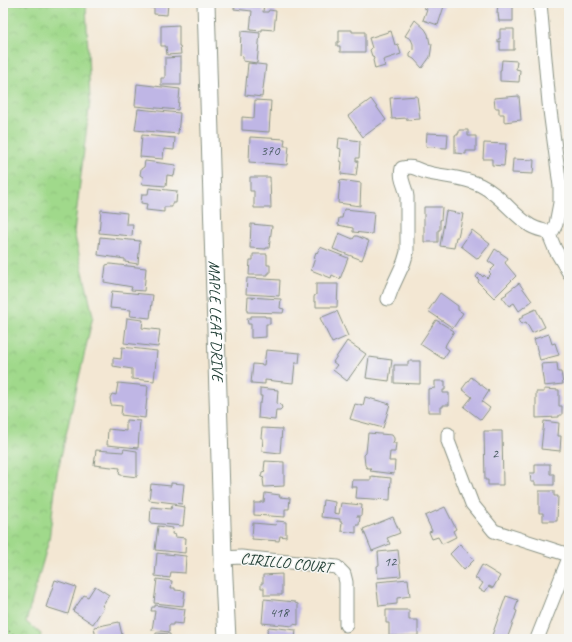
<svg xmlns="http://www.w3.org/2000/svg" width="572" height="642" font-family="Caveat,sans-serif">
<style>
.park{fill:url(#park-crowns);stroke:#608b60}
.building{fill:#bfb6e5}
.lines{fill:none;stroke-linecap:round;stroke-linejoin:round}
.minor-casing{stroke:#899284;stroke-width:15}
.tertiary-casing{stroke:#899284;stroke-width:19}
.path{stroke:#899284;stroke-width:2;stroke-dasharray:1 3;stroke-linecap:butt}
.minor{stroke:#fff;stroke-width:13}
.tertiary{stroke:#fff;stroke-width:17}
.labels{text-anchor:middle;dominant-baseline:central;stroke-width:3;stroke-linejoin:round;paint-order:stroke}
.number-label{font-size:14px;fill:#475b60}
.street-label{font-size:16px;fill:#1f3d34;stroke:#f6f6f2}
</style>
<defs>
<pattern id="park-crowns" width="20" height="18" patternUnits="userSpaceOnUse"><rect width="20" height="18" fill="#a0d98b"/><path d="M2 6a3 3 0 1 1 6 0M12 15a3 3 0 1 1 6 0" fill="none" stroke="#89bb79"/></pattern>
</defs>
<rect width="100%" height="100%" fill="#f6f6f2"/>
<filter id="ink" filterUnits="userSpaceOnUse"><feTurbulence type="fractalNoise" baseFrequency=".025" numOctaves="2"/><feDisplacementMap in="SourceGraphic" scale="8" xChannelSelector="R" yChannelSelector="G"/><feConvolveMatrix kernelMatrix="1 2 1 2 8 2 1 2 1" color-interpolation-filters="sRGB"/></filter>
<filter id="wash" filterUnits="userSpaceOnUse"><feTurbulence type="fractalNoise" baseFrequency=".012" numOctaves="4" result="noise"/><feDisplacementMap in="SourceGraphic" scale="16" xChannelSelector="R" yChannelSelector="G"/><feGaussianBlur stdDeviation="0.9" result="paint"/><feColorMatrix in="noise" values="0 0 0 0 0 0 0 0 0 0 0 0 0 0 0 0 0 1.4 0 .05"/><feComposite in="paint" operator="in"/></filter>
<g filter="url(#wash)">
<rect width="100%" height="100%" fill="#f3e7d3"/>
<polygon class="park" points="3,3 86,3 90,101 74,232 93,316 57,474 49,540 26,622 41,634 40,639 3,639"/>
<g id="blocks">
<g class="building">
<polygon points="122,3 168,3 167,15 154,14 154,8 121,5"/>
<polygon points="235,3 264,3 263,12 268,12 269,10 276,11 274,30 262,29 262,31 250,30 252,11 234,9"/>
<polygon points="426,3 445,3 438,25 423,20 427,9 424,8"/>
<polygon points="498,3 513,3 513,21 499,21 498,13 497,13"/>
<polygon points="415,20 425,29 428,34 430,44 432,44 430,57 422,68 414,59 410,57 410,53 413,50 413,44 411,39 405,36"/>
<polygon points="179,25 179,46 180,46 181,54 167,55 166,46 161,46 161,26"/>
<polygon points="500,29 514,29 514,50 500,50 500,41 498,42 498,39 500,39"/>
<polygon points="339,30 352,30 352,32 365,32 365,52 340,52 340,46 337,46 337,42 339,42"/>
<polygon points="241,31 260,33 257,63 243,61 243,56 240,55"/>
<polygon points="391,31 395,45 398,44 401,54 383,60 385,66 375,69 373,60 374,59 373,56 372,56 370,50 372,48 369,38"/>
<polygon points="181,57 181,85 161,85 161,78 165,78 165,58"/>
<polygon points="502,60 517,61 516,69 520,70 519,82 500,81 500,70 501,70"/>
<polygon points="248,63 266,65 262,97 245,95"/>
<polygon points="137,84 180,89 178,110 135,106"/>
<polygon points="417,96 420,119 407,120 407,118 392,119 390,98"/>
<polygon points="519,96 521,120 504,122 504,114 499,114 499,108 495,108 494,98"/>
<polygon points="371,99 386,120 363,137 348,116"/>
<polygon points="255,100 271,101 269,132 242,130 242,117 254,118"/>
<polygon points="138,109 180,113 178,134 135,130"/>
<polygon points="459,130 468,130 468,136 476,136 476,151 466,151 466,154 455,153 455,135 458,135 458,133 459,133"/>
<polygon points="427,133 448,134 447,148 426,147"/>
<polygon points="142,135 175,138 174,150 164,149 163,159 140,157"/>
<polygon points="250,137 285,139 284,146 289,146 287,165 249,162"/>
<polygon points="339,138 360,141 359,158 356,158 356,161 358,161 356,176 341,174 342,162 340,161 341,149 338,148"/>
<polygon points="484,143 506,144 504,166 492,165 492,159 483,159"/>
<polygon points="513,159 534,160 533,174 512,173"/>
<polygon points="145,161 176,165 174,176 167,175 166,186 142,184 143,177 140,175 141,169 144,167"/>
<polygon points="250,177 270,177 271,208 254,208 254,191 250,191"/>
<polygon points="340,180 361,183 360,206 338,203"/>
<polygon points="149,188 177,191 176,203 172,203 172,207 164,207 164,212 146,210 147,204 141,203 142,194 148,194"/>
<polygon points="424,207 442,207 441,220 440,220 440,230 438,230 438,242 424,242"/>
<polygon points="344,209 374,212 372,234 353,232 353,228 338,225 339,218 342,218"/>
<polygon points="101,210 127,213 126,224 133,224 132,236 99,233"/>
<polygon points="446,211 463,214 458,237 456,237 454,248 440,246"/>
<polygon points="251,224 272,226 269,248 266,248 266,249 250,248"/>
<polygon points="472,230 490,244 478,259 461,246"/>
<polygon points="339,233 353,239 355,236 357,236 369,241 362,260 333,249"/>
<polygon points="100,237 140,241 138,264 125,262 125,259 98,255"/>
<polygon points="320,247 348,258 340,279 332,275 331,278 311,270 315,258 314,258 316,252 317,253"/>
<polygon points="495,249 508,258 505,263 516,276 494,298 478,282 479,280 476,277 479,273 483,277 484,275 487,278 491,274 489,272 495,266 488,261"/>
<polygon points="253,254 267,254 267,265 270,265 270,273 268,273 268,275 249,275 250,260 253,260"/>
<polygon points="110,264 146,268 144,291 131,290 132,287 104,282 106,265"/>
<polygon points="247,278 280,280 279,296 246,294"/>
<polygon points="519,283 532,301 519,311 514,303 509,306 502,297 507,294 506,293"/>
<polygon points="316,284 338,284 337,307 316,307 316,302 314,302 314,297 315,295 316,295"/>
<polygon points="112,291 153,295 150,318 130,316 131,310 110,308"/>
<polygon points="440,293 458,306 458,310 463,313 453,328 428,311"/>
<polygon points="248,297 281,299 280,308 284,309 283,313 247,312"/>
<polygon points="536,309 545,327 532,333 526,322 522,324 519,319 524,317 523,315"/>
<polygon points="337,311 348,336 332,343 320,318"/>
<polygon points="251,316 265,316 265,317 270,317 270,324 266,324 266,337 251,338 251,324 248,324 247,318 251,318"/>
<polygon points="127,318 143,320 142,328 160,330 158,347 124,343"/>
<polygon points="436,320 454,331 446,344 445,347 449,350 443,359 420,344"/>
<polygon points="549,334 552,344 555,343 559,355 540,360 534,339"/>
<polygon points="347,341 366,354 347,381 333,370 337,365 333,362"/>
<polygon points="122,347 157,351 154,381 132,379 132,369 113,366 113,358 121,359"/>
<polygon points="266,350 300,353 299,363 295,363 293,383 265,380 265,384 251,383 253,364 264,365"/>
<polygon points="369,357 392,360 389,381 366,378"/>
<polygon points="408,361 420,361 420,384 394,383 394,365 408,365"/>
<polygon points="557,363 558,372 561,372 563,384 544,386 541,364"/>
<polygon points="471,377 489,391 482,402 490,408 481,420 464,407 472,397 462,389"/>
<polygon points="435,381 445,381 445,390 443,390 443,393 449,393 449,405 443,405 443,407 441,407 441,412 428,412 428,389 435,388"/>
<polygon points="118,383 148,386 145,418 121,415 122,406 111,405 110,398 112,394 116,395"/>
<polygon points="260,388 278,390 277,404 281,405 282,408 280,410 276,410 275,420 258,418 259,403 261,403 262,396 260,396"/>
<polygon points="544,389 559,390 559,406 562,406 562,415 559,415 559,417 536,418 536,392 544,392"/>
<polygon points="365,397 390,404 383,428 350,419 355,404 363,406"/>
<polygon points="126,420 140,421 138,448 107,445 108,429 126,431"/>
<polygon points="544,421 559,423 558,436 561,436 560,451 541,449"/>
<polygon points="262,428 282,429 280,453 262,451 263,438 261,438"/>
<polygon points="484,431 502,431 503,485 488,485 488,480 485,480"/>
<polygon points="368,433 392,435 394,438 394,441 392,443 396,443 395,452 390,452 389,461 395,461 394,474 370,471 371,468 367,468 365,465 364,455 366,453"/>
<polygon points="124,449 137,451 137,477 121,475 119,474 120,468 94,465 96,450 123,452"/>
<polygon points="265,461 284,462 284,486 264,487 263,479 264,478 261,477 262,472 265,471 264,470"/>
<polygon points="535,464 550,464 550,474 554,474 554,485 535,485 535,482 531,482 530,473 535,473"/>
<polygon points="371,476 391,478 390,500 356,498 357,487 351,487 352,480 371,480"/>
<polygon points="171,483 184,484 182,504 149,500 151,484 171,486"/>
<polygon points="539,491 554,491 554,496 558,496 557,521 543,521 543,513 539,513"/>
<polygon points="265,493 280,495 279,497 290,498 289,509 285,509 285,517 254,515 254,503 261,503 261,502 264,502"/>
<polygon points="323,500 335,502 334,513 339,514 341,503 362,505 361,516 357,516 357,517 360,517 359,525 356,525 356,533 341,531 342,522 340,522 340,519 321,517"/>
<polygon points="172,505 185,507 183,526 150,523 151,507 171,509"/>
<polygon points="445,507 456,529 453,531 456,537 442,544 438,537 432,539 429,532 432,531 425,516"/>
<polygon points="393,517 400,533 387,538 390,544 372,551 363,529"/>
<polygon points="277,521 286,522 286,537 280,536 279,541 252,539 253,523 276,525"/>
<polygon points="158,526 173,528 172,534 176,535 175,537 186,538 185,553 155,550"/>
<polygon points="460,544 474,560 464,570 450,554"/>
<polygon points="398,550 401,576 378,578 377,566 379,565 378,552"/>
<polygon points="157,553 186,556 185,573 171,572 170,578 155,576"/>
<polygon points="482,565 500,576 493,588 489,586 485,592 479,589 483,583 475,578"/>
<polygon points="282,574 282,595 264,595 264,588 261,588 261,583 263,583 263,575"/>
<polygon points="157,579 172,581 171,588 175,588 175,590 185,591 183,606 154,603"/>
<polygon points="408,579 410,596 397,598 397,604 379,606 376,582"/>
<polygon points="55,580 76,587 68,614 46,607"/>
<polygon points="95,586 109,595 102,606 104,607 93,624 73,611 84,595 88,597"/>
<polygon points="506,596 518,600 515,610 517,611 507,639 493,639 491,638"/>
<polygon points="264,599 295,602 295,603 298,604 298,625 293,624 293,626 262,623"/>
<polygon points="155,605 185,609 183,624 173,623 173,625 169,625 169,632 152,630 155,611 151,611 152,607 155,607"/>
<polygon points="386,610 409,610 409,620 418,620 418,636 389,636 389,623 386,623"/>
<polygon points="119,622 123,639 96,639 94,627"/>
<polygon points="269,627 296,630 295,639 268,639 267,630"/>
<polygon points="156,633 170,634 170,639 155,639"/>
</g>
</g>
</g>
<g filter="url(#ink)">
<use href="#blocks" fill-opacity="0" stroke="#899284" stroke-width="1"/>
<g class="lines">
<g class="minor-casing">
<g id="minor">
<polyline points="540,3 549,103 560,186 560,203 556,224 553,230 548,232"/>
<polyline points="548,232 555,249 569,273"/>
<path d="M 388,299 L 392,288 L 404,262 L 407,252 L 407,197 C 406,186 399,180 402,168 C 415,165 418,171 429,173 C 446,177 464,177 480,185 C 501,195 513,215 531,226 C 536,229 542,230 548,232"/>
<polyline points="448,434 448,441 472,504 494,531 569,555"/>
<polyline points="223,558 241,557 337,567 344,574 346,582 346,625"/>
<polyline points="537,639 569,558"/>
</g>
</g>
<g class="tertiary-casing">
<g id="tertiary">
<path id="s1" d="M 206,3 L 223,558 L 227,639"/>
</g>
</g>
<polyline class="path" points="3,626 19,639"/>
<use href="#minor" class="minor"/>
<use href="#tertiary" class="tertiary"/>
</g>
</g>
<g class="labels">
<g class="number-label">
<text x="270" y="150">370</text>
<text x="495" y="453">2</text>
<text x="390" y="561">12</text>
<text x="279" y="612">418</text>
</g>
<g class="street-label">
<text stroke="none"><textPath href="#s1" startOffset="318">MAPLE LEAF DRIVE</textPath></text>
<text transform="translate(286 563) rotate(6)">CIRILLO COURT</text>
</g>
</g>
<rect width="572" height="642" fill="none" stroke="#f6f6f2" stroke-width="16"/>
</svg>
